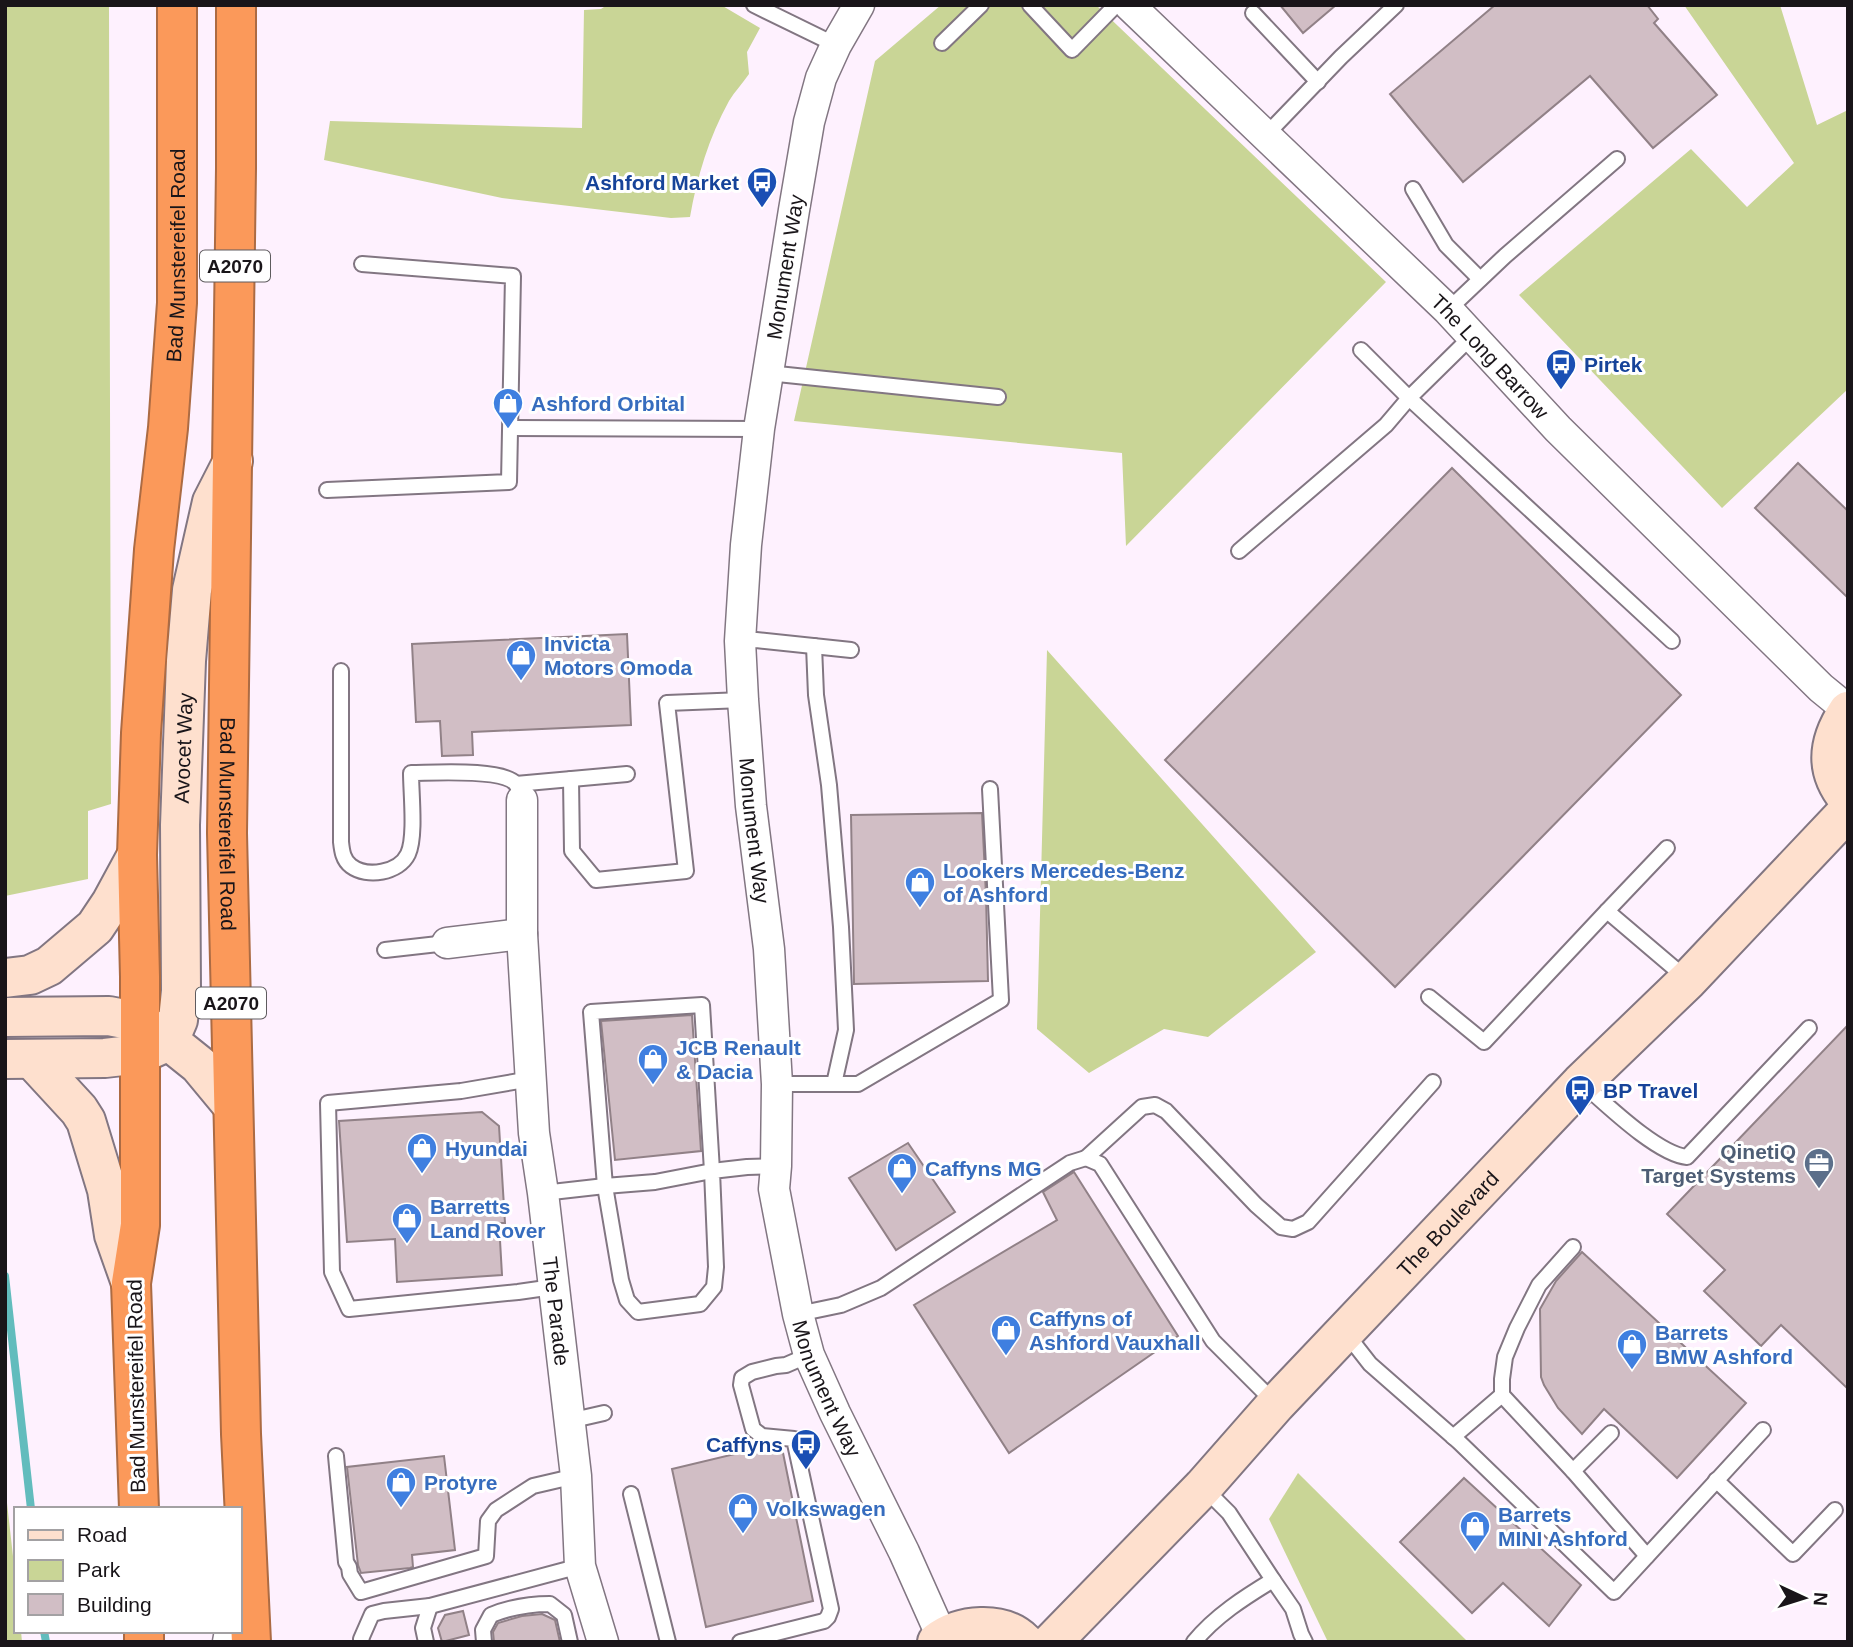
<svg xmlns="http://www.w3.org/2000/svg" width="1853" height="1647" font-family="Arial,sans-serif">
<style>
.green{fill:#c9d596}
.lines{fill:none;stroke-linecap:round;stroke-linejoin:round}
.stream{stroke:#62bcbd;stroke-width:8}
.building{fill:#d1bec5;stroke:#918187;stroke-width:2}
.lane-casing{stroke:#827682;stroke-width:18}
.street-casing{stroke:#827682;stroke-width:33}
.secondary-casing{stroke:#827682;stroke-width:42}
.highway-casing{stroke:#ac6b43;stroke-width:42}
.lane{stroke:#fff;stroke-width:14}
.street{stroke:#fff;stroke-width:30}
.secondary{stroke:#fee0ce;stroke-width:38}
.highway{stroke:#fb995a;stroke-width:38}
.labels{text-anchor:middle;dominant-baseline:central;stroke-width:6;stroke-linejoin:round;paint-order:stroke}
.shield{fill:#fff;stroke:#5e5b5e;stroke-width:2}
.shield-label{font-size:19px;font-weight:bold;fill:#191519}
.transit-label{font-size:21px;font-weight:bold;fill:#164399;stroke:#fff;text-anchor:end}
.street-label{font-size:21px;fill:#191519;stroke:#fff}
.shop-label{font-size:21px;font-weight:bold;fill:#366cbe;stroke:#fff;text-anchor:start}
.service-label{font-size:21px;font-weight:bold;fill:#4e5e75;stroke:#fff;text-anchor:end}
</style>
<rect width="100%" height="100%" fill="#fef1fe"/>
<g class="green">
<polygon points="5,5 109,5 111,804 88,811 88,879 5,896"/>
<path d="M 607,5 L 721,5 L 760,28 L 747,52 L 749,74 C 743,83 735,91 729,101 C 709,137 697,177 690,217 L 671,218 L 502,198 L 324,160 L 330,121 L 582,128 L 584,10 L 601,9 Z"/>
<polygon points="941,5 1096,5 1386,282 1126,546 1122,453 794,421 875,61"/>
<polygon points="1684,5 1780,5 1817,125 1848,110 1848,389 1722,508 1519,295 1691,149 1747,207 1794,163"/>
<polygon points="1047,650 1316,952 1208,1037 1164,1029 1089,1073 1037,1029"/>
<polygon points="1298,1473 1468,1642 1328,1642 1269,1519"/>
<polygon points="5,1485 16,1583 16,1631 21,1631 22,1642 5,1642"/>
</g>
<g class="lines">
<g class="stream">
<polyline points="5,1276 31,1509"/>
<polyline points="44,1631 46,1642"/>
</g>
</g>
<g class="building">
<polygon points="1280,5 1336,5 1303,33"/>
<polygon points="1495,5 1647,5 1658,19 1654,23 1717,95 1653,148 1590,76 1463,182 1390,94"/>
<polygon points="1798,463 1848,511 1848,598 1755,508"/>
<polygon points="1452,468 1681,695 1395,987 1165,760"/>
<polygon points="627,634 631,725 472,732 473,755 442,756 440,721 416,722 412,644"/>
<polygon points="982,813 986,895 988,981 854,984 851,815"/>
<polygon points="692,1015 701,1151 615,1160 601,1021"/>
<polygon points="1848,1025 1848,1389 1781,1325 1761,1346 1704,1291 1725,1270 1667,1214"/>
<polygon points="482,1112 499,1126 505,1223 499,1223 502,1275 397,1282 395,1239 347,1242 339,1121"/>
<polygon points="908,1143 955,1212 896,1250 849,1178"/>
<polygon points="1074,1172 1178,1336 1009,1453 914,1305 1057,1220 1043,1192"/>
<polygon points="1582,1252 1746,1403 1677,1478 1604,1409 1582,1434 1558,1408 1544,1385 1541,1377 1540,1309 1556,1281"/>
<polygon points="768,1446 782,1448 813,1601 706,1627 672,1469"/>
<polygon points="444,1456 455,1550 412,1555 413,1567 410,1568 361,1573 358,1565 347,1467"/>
<polygon points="1464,1478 1581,1585 1549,1626 1503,1583 1472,1613 1400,1542"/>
<polygon points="463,1611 469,1635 442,1642 438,1628 445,1615"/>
<polygon points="542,1614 555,1620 560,1642 494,1642 493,1632 498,1623 522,1616"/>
</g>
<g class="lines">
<g class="lane-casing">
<g id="lane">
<polyline points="754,5 836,45"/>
<polyline points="1030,5 1072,50 1116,5"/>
<polyline points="1253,13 1318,82"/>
<polyline points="942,43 981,5"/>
<polyline points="1266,135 1341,57 1396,5"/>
<polyline points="1413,189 1446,245 1480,279"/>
<polyline points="1448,310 1505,256 1617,159"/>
<polyline points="1361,350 1409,398 1672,641"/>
<polyline points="768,373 998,397"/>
<polyline points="511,428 759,429"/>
<polyline points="327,490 509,482 513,276 362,264"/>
<polyline points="1239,551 1386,425 1409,398 1471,337"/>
<polyline points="740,641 756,640 851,650"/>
<polyline points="814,646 816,695 829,785 841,927 846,1030 834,1084"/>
<path d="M 341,671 L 341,842 C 342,851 343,860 351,866 C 367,878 399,873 408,854 C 416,837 411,793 411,773 C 432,773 503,768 516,784 C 519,788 520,796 522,800"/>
<polyline points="571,779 572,851 596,880 686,871 667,703 743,700"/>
<polyline points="516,784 627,774"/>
<polyline points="1667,848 1607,911 1687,979"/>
<polyline points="385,950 447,943"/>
<polyline points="1429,997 1484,1042 1607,911"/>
<polygon points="702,1005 712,1171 655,1182 605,1186 591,1012"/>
<polyline points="531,1079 461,1091 328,1103 332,1272 349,1309 518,1292 553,1287"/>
<polyline points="777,1084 858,1084 1001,1000 990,789"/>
<path d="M 1583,1084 C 1606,1104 1657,1154 1687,1157 L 1809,1028"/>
<polyline points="1086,1158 1142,1107 1155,1105 1166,1111 1256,1205 1281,1227 1293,1229 1308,1222 1433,1082"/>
<polyline points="543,1193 605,1186 621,1280 627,1300 638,1312 700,1304 714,1287 716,1267 712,1171 747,1167 776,1166"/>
<polyline points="798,1314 841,1305 881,1288 1070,1163 1086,1158 1100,1164 1213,1341 1275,1403"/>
<polyline points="1345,1332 1370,1364 1459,1442 1614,1592 1763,1430"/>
<polyline points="1502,1395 1502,1379 1505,1357 1517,1328 1539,1285 1573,1247"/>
<polyline points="569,1421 604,1413"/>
<polyline points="1453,1437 1502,1395 1573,1471 1647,1556"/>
<polyline points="336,1456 346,1562 349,1567 350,1574 361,1592 486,1556 488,1521 496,1510 533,1486 576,1476"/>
<polyline points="1573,1471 1611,1433"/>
<polyline points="1716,1480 1793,1554 1835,1510"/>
<polyline points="631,1494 668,1642"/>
<polyline points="1273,1580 1293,1609 1301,1634 1305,1642"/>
<polyline points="362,1642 361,1639 372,1614 384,1611 430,1606 580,1566"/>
<polyline points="426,1642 423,1628 430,1606"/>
<path d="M 484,1642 L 483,1630 L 491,1615 C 511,1607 529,1604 550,1604 L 564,1615 L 570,1642"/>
<polyline points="740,1642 824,1621 828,1617 831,1609 794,1439 762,1436 753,1429 741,1385 742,1378 752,1372 776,1366 786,1365 809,1355"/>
<path d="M 1194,1642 C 1215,1616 1245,1597 1273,1580 L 1229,1513 L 1204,1488"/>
</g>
</g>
<g class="street-casing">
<g id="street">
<path id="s1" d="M 859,5 L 836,45 L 821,78 L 809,122 L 794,210 L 759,429 L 746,545 L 740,641 L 743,700 L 751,806 L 769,949 L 777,1084 L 776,1166 L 774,1189 L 798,1314 L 809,1355 L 835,1413 L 904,1552 L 942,1637"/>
<path id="s2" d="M 1129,5 L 1448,310 L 1558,429 L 1821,688 L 1848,710"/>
<path id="s3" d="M 522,800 L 522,934 L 534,1133 L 543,1193 L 576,1476 L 580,1566 L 603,1642"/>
<polyline points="447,943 522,934"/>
<polyline points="228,1642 230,1631"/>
</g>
</g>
<g class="secondary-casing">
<g id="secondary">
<path d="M 1848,711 C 1828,741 1824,770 1848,799"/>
<polyline points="5,978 30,975 49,966 95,927 111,903 137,855"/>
<polyline points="5,1017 109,1016 140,1022 169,1041 199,1065 233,1106"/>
<path id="s4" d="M 5,1059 L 105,1058 L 140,1054 L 169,1041 L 178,1020 L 181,991 L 180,825 L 186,661 L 192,590 L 212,502 L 233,461"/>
<polyline points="32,1059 79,1110 86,1121 107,1190 114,1235 131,1283"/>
<path d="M 937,1642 C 960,1624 1002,1620 1024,1642"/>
<path id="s5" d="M 1052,1642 L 1203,1487 L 1276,1404 L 1581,1083 L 1688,980 L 1848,811"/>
</g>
</g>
<g class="highway-casing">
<g id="highway">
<path id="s6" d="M 236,5 L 236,168 L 227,833 L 241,1434 L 251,1642"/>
<path id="s7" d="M 139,1509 L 131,1283 L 140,1225 L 140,977 L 137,855 L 141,733 L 154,550 L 168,428 L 177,303 L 177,5"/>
<polyline points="144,1631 144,1642"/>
</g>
</g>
<use href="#lane" class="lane"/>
<use href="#street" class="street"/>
<use href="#secondary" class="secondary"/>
<use href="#highway" class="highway"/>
</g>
<defs>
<g id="bus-pin" transform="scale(1.575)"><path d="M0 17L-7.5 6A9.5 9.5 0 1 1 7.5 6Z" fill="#1a4fb4" stroke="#fff"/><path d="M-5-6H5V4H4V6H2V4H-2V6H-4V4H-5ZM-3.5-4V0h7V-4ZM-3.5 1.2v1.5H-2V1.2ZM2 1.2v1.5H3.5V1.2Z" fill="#fff"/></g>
<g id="shop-pin" transform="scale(1.575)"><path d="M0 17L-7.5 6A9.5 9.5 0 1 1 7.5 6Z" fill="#3f7fe0" stroke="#fff"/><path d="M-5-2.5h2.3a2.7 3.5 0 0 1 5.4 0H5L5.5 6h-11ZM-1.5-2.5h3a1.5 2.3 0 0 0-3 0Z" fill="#fff"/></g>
<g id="office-pin" transform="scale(1.575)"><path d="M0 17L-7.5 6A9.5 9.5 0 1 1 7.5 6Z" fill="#5c6f8a" stroke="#fff"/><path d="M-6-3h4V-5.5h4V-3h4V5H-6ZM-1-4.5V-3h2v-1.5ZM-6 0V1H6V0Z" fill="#fff"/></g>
</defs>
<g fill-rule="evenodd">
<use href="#bus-pin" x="762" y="182"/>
<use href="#bus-pin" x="1561" y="364"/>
<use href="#shop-pin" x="508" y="403"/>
<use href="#shop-pin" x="521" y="655"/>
<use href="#shop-pin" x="920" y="882"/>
<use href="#shop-pin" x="653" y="1059"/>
<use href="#bus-pin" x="1580" y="1090"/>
<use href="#shop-pin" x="422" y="1148"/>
<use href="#office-pin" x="1819" y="1163"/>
<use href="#shop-pin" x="902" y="1168"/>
<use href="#shop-pin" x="407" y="1218"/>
<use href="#shop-pin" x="1006" y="1330"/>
<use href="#shop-pin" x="1632" y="1344"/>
<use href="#bus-pin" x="806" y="1444"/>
<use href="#shop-pin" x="401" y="1482"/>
<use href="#shop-pin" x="743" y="1508"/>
<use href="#shop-pin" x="1475" y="1526"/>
</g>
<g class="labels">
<g class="shield">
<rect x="200" y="250.5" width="70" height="31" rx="5"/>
<rect x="196" y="987.5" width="70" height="31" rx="5"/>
</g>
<g class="shield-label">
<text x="235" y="266">A2070</text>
<text x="231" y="1003">A2070</text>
</g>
<g class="transit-label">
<text x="739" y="182">Ashford Market</text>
<text x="1584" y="364" text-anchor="start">Pirtek</text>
<text x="1603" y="1090" text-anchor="start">BP Travel</text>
<text x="783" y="1444">Caffyns</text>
</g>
<g class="street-label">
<text stroke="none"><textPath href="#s7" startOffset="1256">Bad Munstereifel Road</textPath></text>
<text transform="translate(785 267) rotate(-81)">Monument Way</text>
<text stroke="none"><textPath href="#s2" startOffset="504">The Long Barrow</textPath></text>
<text stroke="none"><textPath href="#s4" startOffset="462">Avocet Way</textPath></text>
<text stroke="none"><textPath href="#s6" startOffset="819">Bad Munstereifel Road</textPath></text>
<text stroke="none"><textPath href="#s1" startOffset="842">Monument Way</textPath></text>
<text stroke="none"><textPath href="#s5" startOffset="576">The Boulevard</textPath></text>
<text stroke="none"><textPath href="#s3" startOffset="513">The Parade</textPath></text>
<text transform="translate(136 1386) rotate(-91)">Bad Munstereifel Road</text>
<text stroke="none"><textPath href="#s1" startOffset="1409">Monument Way</textPath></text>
</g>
<g class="shop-label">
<text x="531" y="403">Ashford Orbital</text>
<text x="544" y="643">Invicta<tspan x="544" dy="24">Motors Omoda</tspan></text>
<text x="943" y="870">Lookers Mercedes-Benz<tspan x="943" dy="24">of Ashford</tspan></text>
<text x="676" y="1047">JCB Renault<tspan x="676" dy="24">&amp; Dacia</tspan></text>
<text x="445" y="1148">Hyundai</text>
<text x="925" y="1168">Caffyns MG</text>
<text x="430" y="1206">Barretts<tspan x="430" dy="24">Land Rover</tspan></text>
<text x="1029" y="1318">Caffyns of<tspan x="1029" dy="24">Ashford Vauxhall</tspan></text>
<text x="1655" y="1332">Barrets<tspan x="1655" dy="24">BMW Ashford</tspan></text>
<text x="424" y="1482">Protyre</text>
<text x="766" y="1508">Volkswagen</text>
<text x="1498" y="1514">Barrets<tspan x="1498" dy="24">MINI Ashford</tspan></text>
</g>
<g class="service-label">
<text x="1796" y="1151">QinetiQ<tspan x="1796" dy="24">Target Systems</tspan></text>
</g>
</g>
<rect width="1853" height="1647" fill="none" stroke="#191519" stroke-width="14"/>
<rect x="14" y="1507" width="228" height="126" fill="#ffffff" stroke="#a3a1a3" stroke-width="2"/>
<rect x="28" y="1530" width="35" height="10" fill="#fee0ce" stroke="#a3a1a3" stroke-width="2"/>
<text x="77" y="1542" font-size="21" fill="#191519">Road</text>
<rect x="28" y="1560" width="35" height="21" fill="#c9d596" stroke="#a3a1a3" stroke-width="2"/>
<text x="77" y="1577" font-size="21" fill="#191519">Park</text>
<rect x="28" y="1594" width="35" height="21" fill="#d1bec5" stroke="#a3a1a3" stroke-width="2"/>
<text x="77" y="1612" font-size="21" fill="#191519">Building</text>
<g transform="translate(1804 1598) rotate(94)" stroke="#ffffff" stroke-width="5" paint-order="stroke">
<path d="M0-5L12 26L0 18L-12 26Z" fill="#191519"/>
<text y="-10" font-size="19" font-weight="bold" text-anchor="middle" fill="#191519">N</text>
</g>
</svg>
